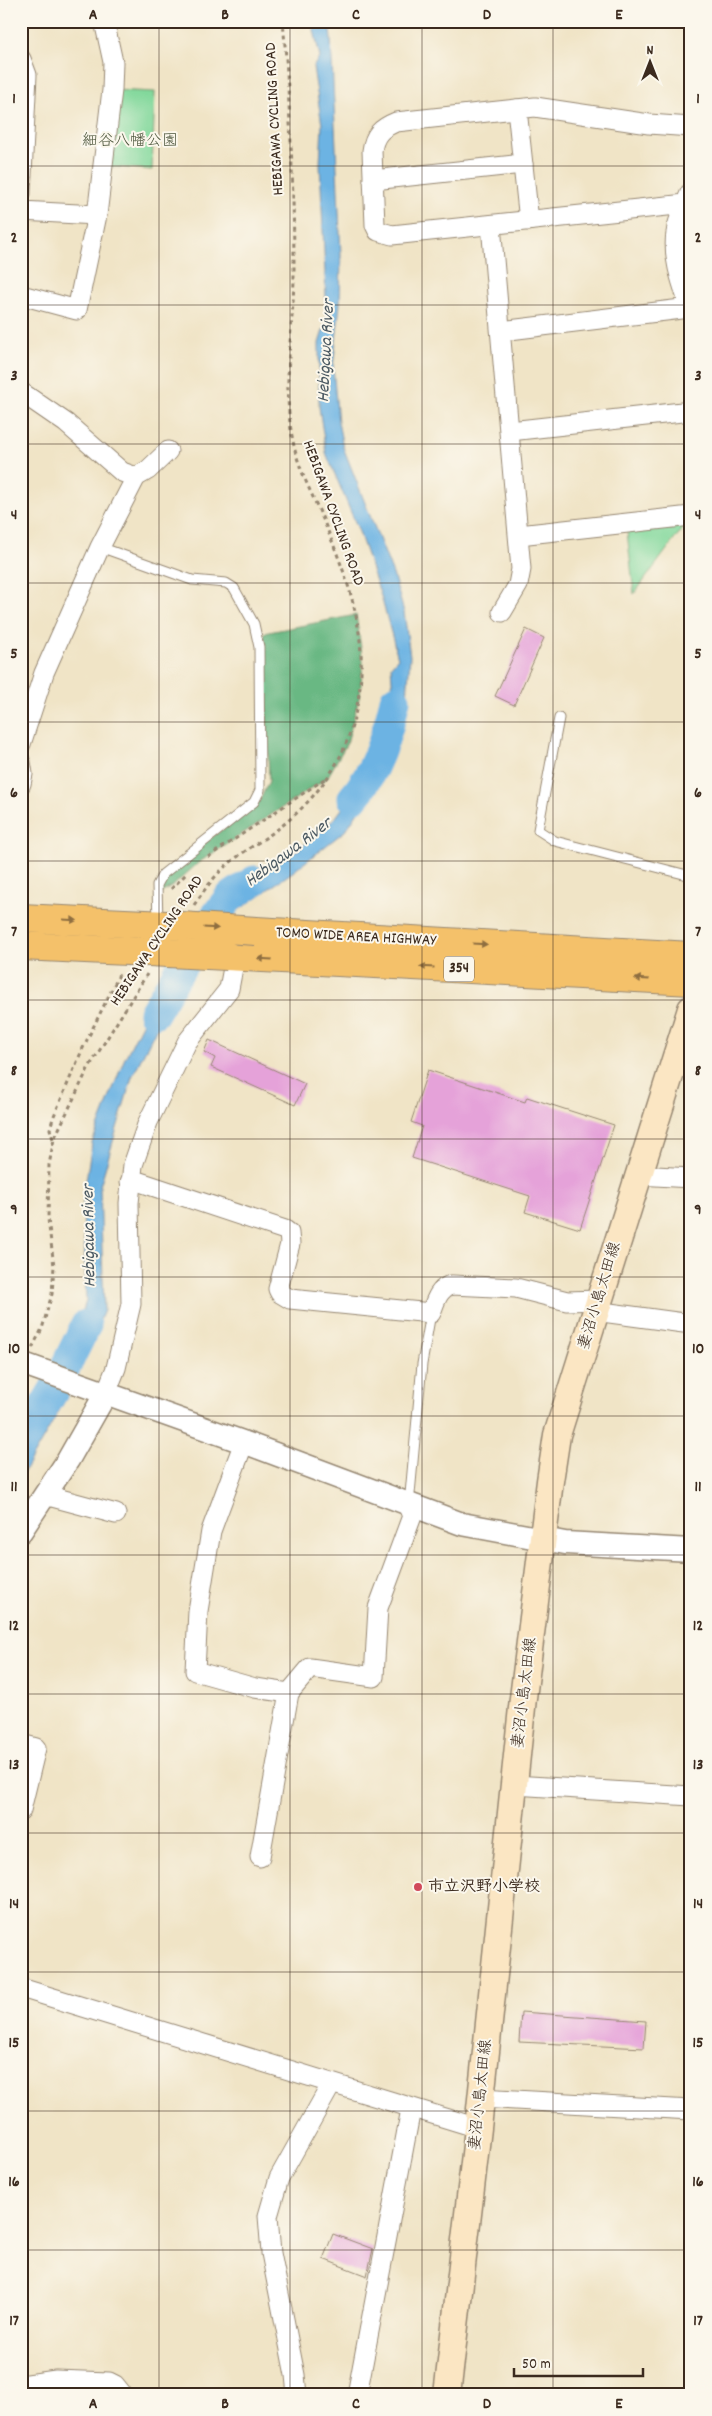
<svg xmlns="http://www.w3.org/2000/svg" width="712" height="2416" font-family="Dekko,'Klee One',sans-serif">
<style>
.green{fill:#82d89b;stroke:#5e815c}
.forest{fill:#69b883;stroke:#527150}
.water{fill:#6cb3e3;stroke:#546e80}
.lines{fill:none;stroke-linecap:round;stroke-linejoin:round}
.stream{stroke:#6cb3e3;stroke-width:5}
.river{stroke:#6cb3e3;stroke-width:31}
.building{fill:#e5a2d9}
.service-casing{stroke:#968772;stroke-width:11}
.minor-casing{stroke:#968772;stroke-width:21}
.tertiary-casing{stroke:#968772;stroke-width:25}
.secondary-casing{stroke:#968772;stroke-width:29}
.trunk-casing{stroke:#968772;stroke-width:30}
.path{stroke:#968772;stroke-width:3;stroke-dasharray:4 4;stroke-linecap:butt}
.service{stroke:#fff;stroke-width:9}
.minor{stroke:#fff;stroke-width:19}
.tertiary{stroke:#fff;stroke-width:22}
.secondary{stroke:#fbe6c3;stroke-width:26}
.trunk{stroke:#f4c16a;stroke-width:28}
.trunk-bridge-casing{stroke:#968772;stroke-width:30;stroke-linecap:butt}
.trunk-bridge{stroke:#f4c16a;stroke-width:28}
.oneway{fill:#8e6e40}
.grid{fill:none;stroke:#3b2a1e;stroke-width:1;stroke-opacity:0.55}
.poi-dot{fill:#d1495b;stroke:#fbf7ec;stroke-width:2}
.labels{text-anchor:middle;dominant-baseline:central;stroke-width:4;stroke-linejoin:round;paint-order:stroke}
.shield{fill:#fbf7ec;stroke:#75685c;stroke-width:1}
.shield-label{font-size:15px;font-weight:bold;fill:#3b2a1e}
.street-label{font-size:16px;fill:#3b2a1e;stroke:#fbf7ec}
.park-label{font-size:16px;fill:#4d563d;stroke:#fbf7ec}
.poi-label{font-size:16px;font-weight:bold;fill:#3b2a1e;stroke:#fbf7ec;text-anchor:start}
.water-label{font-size:18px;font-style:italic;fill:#4c5a63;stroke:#fbf7ec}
.neatline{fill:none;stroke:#3b2a1e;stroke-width:2}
.grid-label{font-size:16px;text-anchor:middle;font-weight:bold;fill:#3b2a1e}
</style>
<rect width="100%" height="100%" fill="#fbf7ec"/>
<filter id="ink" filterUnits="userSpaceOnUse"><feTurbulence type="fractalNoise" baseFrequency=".02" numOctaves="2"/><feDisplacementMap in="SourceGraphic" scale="10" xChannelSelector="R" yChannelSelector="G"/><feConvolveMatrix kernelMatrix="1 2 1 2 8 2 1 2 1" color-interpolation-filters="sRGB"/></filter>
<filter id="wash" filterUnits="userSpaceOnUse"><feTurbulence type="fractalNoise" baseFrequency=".0096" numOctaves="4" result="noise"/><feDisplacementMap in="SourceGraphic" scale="20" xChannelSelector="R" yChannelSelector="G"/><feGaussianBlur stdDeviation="1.12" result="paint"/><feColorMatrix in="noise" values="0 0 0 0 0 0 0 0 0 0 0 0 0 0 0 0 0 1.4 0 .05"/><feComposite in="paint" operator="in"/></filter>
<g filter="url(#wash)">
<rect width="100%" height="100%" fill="#f0e4c6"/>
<g class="green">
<polygon points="112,90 155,92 152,170 103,166"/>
<polygon points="691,517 634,594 626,523"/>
</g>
<polygon class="forest" points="356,615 363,662 360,694 347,743 327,778 198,863 174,885 158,895 163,874 259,802 269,781 264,633"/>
<g class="water">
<polygon points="312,21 329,21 331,39 341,255 340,304 333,368 338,422 343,447 393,574 404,612 410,656 406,712 390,763 346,830 294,871 240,909 208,908 252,873 298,850 336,817 369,772 387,735 393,695 391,666 398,658 381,596 358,529 326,453 319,407 319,343 327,318 320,164 322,125 313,67 320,57"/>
<polygon points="166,976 182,977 132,1077 100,1186 104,1310 81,1368 64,1360 68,1355 86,1301 83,1199 92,1143 124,1060"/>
<polygon points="53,1383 71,1390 21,1477 21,1439"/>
</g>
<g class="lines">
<polyline class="stream" points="691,224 688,230 691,243"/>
<g class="river">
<path d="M 353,798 C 376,772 387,734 395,700"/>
<polyline points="154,1013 196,942 229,898 254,881"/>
<polyline points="21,1444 54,1390 86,1325"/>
</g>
</g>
<g id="blocks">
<g class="building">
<polygon points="526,629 544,638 514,705 495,696"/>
<polygon points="209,1040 305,1084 295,1105 211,1067 215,1058 204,1052"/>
<polygon points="428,1070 525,1102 527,1097 614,1125 580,1229 525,1212 530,1196 412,1158 422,1126 411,1122"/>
<polygon points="521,2012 646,2021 644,2048 519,2042"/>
<polygon points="333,2234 373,2249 367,2276 323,2259"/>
</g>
</g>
</g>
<g filter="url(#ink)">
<use href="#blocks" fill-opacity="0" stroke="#968772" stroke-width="1"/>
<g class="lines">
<g class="service-casing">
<g id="service">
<polyline points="100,547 192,580 226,583 234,588 254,624 259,647 260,790 254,802 163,874 157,885 158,922"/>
<polyline points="559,718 538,830 555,841 691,876"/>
<polyline points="408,1503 410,1494 422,1364 431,1313"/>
</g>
</g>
<g class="minor-casing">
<g id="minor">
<polyline points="21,59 27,75 21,194"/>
<polyline points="517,109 529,221"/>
<polyline points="373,180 523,164"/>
<path d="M 690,193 C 685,206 677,220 676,233 C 672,259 683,286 691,310"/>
<path d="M 686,204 L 392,235 L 378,231 L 375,225 L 372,151 C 374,135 381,128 396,122 L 535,107 L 649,124 L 691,127"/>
<polyline points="21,211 97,215 77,310 21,295"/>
<polyline points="97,215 112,90 113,62 104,21"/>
<polyline points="491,225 521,569 518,585 502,612"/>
<polyline points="501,331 690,308"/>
<polyline points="21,392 66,423 122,472 136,477"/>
<polyline points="510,431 691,411"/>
<polyline points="519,535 691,516"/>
<polyline points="21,744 44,673 100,547 136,477 148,470 168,451"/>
<polyline points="21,762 23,774 21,784"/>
<polyline points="638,1175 691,1178"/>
<path d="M 130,1182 L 140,1182 L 285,1230 L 289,1233 L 290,1244 L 278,1289 L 280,1293 L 290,1299 L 431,1313 C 435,1302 439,1287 452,1285 L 516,1288 L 567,1301 L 598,1300"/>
<polyline points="595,1311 691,1324"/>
<polyline points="106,1393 116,1368 131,1304 129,1203 133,1165 148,1122 187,1042 229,989 235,957"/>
<polyline points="244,1442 211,1531 198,1611 195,1671 255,1688 289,1693"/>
<polyline points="45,1495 116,1514"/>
<polyline points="21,1744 36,1748 21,1810"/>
<polyline points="514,1785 691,1796"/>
<polyline points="260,1857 289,1693 310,1668 374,1677 378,1608 412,1516 407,1504"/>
<polyline points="21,1988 478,2128"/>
<polyline points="481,2098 691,2110"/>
<polyline points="21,2385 56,2380 109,2382 115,2385 123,2395"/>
<polyline points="297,2395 295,2375 271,2253 268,2216 279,2178 331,2085"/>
<polyline points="357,2395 411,2109"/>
</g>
</g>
<g class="tertiary-casing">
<g id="tertiary">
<polyline points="21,1363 254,1446 462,1524 565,1543 691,1550"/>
<polyline points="21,1531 68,1460 106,1393"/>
</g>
</g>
<g class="secondary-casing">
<polyline id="secondary" points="447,2395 478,2128 523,1698 550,1481 557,1435 691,1009"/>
</g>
<g class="trunk-casing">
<g id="trunk">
<polyline points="21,918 166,925"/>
<polyline points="256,931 691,956"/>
<polyline points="21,946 149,952"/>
<polyline points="227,956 691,981"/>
</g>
</g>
<g class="path">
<polyline points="208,857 326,778"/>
<polyline points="171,889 186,874"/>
<path d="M 194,905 C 205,889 217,872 232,861 C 248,848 267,838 283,825 C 310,803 335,773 347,741 C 377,658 355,595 322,517 C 311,492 298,468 293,441 C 281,384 294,329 294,272 C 294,191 290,102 283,21"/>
<polyline points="53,1139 50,1129 53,1118 83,1048 118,977 119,971"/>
<polyline points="32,1348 42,1329 52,1294 54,1266 48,1219 49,1165 54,1139 88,1069 147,974"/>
</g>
<use href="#service" class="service"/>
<use href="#minor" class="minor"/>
<use href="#tertiary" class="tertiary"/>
<use href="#secondary" class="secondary"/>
<use href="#trunk" class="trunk"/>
<g class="trunk-bridge-casing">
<g id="trunk-bridge">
<polyline points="166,925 256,931"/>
<polyline points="149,952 227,956"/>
</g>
</g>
<use href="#trunk-bridge" class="trunk-bridge"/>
</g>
<defs><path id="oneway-solid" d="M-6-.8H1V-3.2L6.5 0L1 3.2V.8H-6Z" transform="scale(1.25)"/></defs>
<g class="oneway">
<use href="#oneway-solid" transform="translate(70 920) rotate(3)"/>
<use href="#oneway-solid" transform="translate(211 928) rotate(4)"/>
<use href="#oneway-solid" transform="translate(480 944) rotate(3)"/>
<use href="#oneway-solid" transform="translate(265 959) rotate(-177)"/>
<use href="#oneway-solid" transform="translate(427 967) rotate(-177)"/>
<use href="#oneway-solid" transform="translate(642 979) rotate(-177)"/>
</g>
</g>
<path class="grid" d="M 159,21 L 159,2395M 290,21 L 290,2395M 422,21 L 422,2395M 553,21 L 553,2395M 21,166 L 691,166M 21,305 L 691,305M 21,444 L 691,444M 21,583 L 691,583M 21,722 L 691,722M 21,861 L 691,861M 21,1000 L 691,1000M 21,1139 L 691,1139M 21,1277 L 691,1277M 21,1416 L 691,1416M 21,1555 L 691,1555M 21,1694 L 691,1694M 21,1833 L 691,1833M 21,1972 L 691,1972M 21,2111 L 691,2111M 21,2250 L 691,2250"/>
<circle class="poi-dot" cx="418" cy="1887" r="5"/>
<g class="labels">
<rect class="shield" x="444" y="956.5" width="30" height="25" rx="4"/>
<g class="shield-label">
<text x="459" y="969">354</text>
</g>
<g class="street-label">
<text transform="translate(275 119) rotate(-93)">HEBIGAWA CYCLING ROAD</text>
<text transform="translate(333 513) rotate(70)">HEBIGAWA CYCLING ROAD</text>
<text transform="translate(356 937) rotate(3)">TOMO WIDE AREA HIGHWAY</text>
<text transform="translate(157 941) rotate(-56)">HEBIGAWA CYCLING ROAD</text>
<text transform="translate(600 1296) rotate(-73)">妻沼小島太田線</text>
<text transform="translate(525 1693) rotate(-83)">妻沼小島太田線</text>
<text transform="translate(481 2095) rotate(-84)">妻沼小島太田線</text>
</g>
<g class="park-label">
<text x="130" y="141">細谷八幡公園</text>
</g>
<g class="poi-label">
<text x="428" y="1887">市立沢野小学校</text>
</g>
<g class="water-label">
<text transform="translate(327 351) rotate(-87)">Hebigawa River</text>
<text transform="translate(289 853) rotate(-37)">Hebigawa River</text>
<text transform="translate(90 1236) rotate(-91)">Hebigawa River</text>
</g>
</g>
<rect width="712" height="2416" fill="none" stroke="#fbf7ec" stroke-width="55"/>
<g transform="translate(650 62)" stroke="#fbf7ec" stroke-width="4" paint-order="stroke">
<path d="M0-4L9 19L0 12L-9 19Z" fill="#3b2a1e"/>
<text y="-8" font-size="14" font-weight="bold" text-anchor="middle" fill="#3b2a1e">N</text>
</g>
<path d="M514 2368v8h129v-8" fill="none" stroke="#3b2a1e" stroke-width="2.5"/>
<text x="522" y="2368" font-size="15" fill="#3b2a1e" stroke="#fbf7ec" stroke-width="4" paint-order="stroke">50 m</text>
<rect x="28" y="28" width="656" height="2360" class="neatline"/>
<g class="grid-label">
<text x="93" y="19">A</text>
<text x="225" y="19">B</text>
<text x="356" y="19">C</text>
<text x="487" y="19">D</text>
<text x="619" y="19">E</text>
<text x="14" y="103">1</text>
<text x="698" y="103">1</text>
<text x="14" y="242">2</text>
<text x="698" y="242">2</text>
<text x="14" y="380">3</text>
<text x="698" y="380">3</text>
<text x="14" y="519">4</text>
<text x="698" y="519">4</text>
<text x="14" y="658">5</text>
<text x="698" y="658">5</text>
<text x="14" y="797">6</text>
<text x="698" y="797">6</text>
<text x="14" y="936">7</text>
<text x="698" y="936">7</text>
<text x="14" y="1075">8</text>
<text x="698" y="1075">8</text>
<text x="14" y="1214">9</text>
<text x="698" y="1214">9</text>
<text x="14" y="1353">10</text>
<text x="698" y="1353">10</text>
<text x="14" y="1491">11</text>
<text x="698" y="1491">11</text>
<text x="14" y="1630">12</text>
<text x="698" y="1630">12</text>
<text x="14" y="1769">13</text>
<text x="698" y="1769">13</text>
<text x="14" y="1908">14</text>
<text x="698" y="1908">14</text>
<text x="14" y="2047">15</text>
<text x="698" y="2047">15</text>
<text x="14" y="2186">16</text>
<text x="698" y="2186">16</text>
<text x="14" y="2325">17</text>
<text x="698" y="2325">17</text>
<text x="93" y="2408">A</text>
<text x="225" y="2408">B</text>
<text x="356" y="2408">C</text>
<text x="487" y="2408">D</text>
<text x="619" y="2408">E</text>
</g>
</svg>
